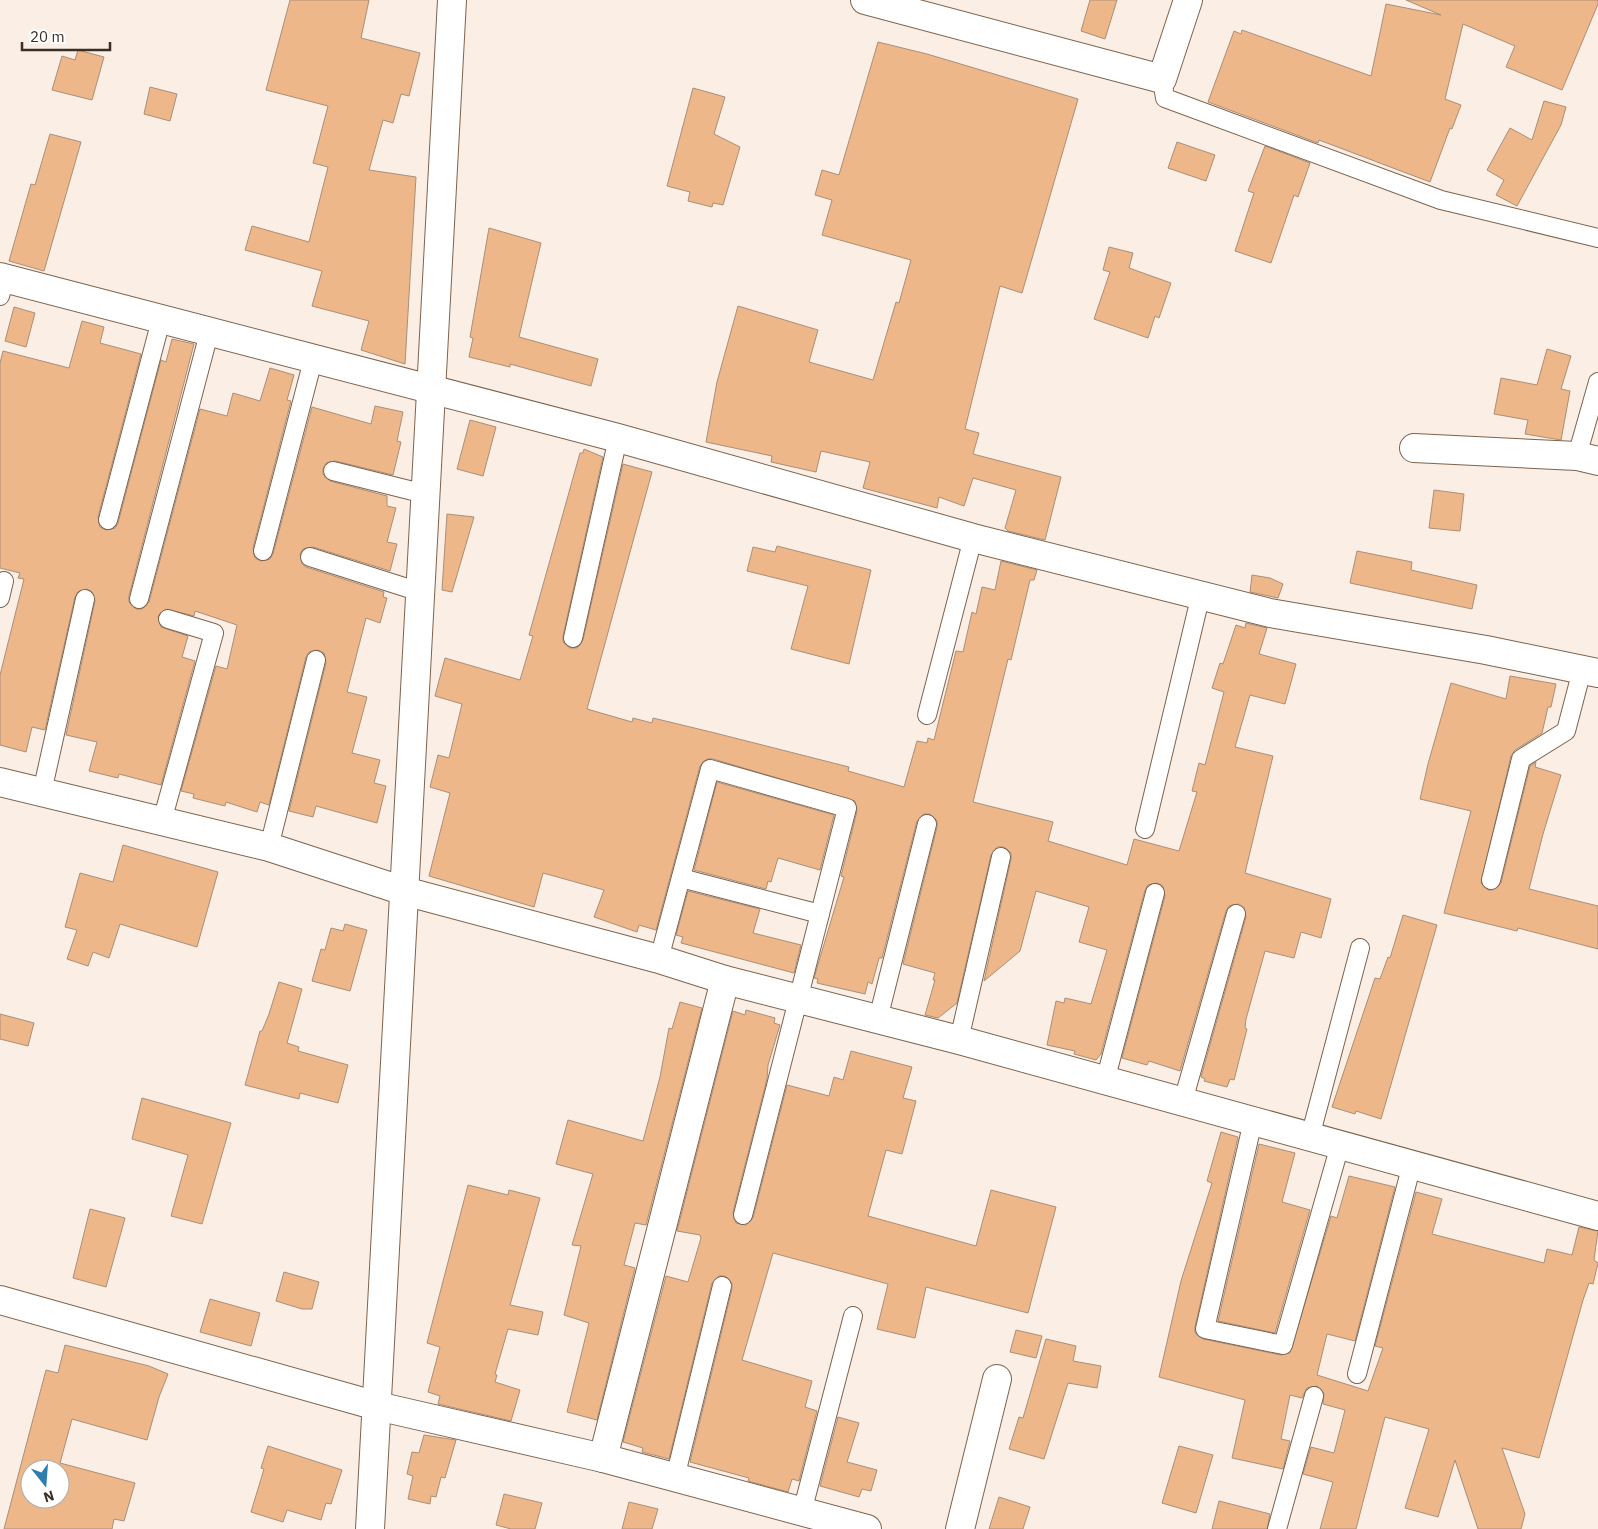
<svg xmlns="http://www.w3.org/2000/svg" width="1598" height="1529" font-family="'IBM Plex Sans',sans-serif">
<style>
.building{fill:#eeb78a;stroke:#ab8e77;fill-rule:evenodd}
.lines{fill:none;stroke-linecap:round;stroke-linejoin:round}
.service-casing{stroke:#7e634d;stroke-width:20}
.minor-casing{stroke:#7e634d;stroke-width:30}
.tertiary-casing{stroke:#7e634d;stroke-width:30}
.service{stroke:#fff;stroke-width:18}
.minor{stroke:#fff;stroke-width:28}
.tertiary{stroke:#fff;stroke-width:28}
</style>
<rect width="100%" height="100%" fill="#fbeee4"/>
<g class="building">
<polygon points="290,0 369,0 361,38 420,53 409,96 401,94 393,123 383,120 369,170 416,177 405,364 361,350 369,321 312,306 322,271 245,250 252,226 309,242 328,167 313,163 328,106 266,90"/>
<polygon points="1090,0 1117,0 1105,39 1081,31"/>
<polygon points="1406,0 1598,0 1598,4 1562,90 1506,67 1515,46 1463,24 1445,99 1461,105 1452,129 1450,128 1430,182 1319,140 1318,143 1208,102 1234,31 1241,34 1242,30 1371,76 1386,4 1441,15"/>
<polygon points="878,42 927,54 1078,99 1022,293 1000,286 965,429 979,433 973,454 1061,477 1045,540 1008,531 1005,528 1016,490 973,478 964,506 939,497 937,508 863,488 870,462 821,451 816,472 771,462 772,456 706,442 717,382 738,306 818,330 809,362 873,380 896,302 899,303 911,260 822,235 832,200 815,195 822,170 839,175"/>
<polygon points="78,50 104,57 92,100 52,90 62,56 75,60"/>
<polygon points="150,87 177,94 170,121 144,114"/>
<polygon points="693,88 725,97 714,134 740,147 723,205 713,203 712,207 688,201 690,192 667,186"/>
<polygon points="1544,101 1566,107 1561,125 1517,206 1496,195 1504,180 1487,170 1510,128 1532,140"/>
<polygon points="50,134 81,142 44,271 9,261 31,184 35,185"/>
<polygon points="1177,142 1215,155 1206,181 1168,168"/>
<polygon points="1265,146 1310,163 1298,197 1294,195 1271,263 1235,251 1254,193 1248,191"/>
<polygon points="489,228 541,243 519,337 598,359 591,386 510,364 510,367 469,357 473,338 470,337"/>
<polygon points="1109,247 1133,253 1129,268 1171,283 1159,318 1155,316 1148,338 1094,319 1110,272 1103,270"/>
<polygon points="14,307 35,313 26,347 5,341"/>
<polygon points="82,321 104,327 100,343 141,354 98,517 100,527 106,530 115,528 118,523 161,360 166,362 172,339 194,344 129,596 129,602 136,609 142,609 149,602 200,409 227,416 233,393 260,401 270,368 294,375 287,400 291,401 253,548 255,558 261,561 270,559 273,554 312,407 371,424 375,406 403,412 397,441 401,442 393,475 335,461 326,463 323,469 323,474 330,481 387,496 387,506 396,508 387,542 397,544 390,571 313,547 303,549 300,554 302,564 306,567 384,592 383,597 387,598 380,623 366,618 347,692 367,697 352,753 380,760 374,783 386,786 377,823 316,806 313,817 289,811 326,663 324,653 318,650 309,652 306,657 269,805 260,802 257,812 226,802 225,806 193,798 194,794 181,791 216,666 227,669 237,625 195,611 194,616 166,609 158,616 161,627 188,636 182,657 195,661 161,785 119,774 118,778 89,771 97,742 66,735 95,601 92,592 87,589 78,592 75,597 45,730 32,727 26,752 0,745 0,675 24,579 18,578 20,573 0,568 0,363 3,351 69,368"/>
<polygon points="1547,349 1571,356 1561,389 1570,391 1561,440 1525,434 1528,420 1494,414 1501,378 1537,385"/>
<polygon points="470,420 496,427 483,476 457,469"/>
<polygon points="584,449 603,457 563,636 563,642 570,648 577,648 583,640 623,464 652,472 587,709 632,722 633,718 652,723 653,718 715,733 849,767 848,771 904,787 917,741 927,743 928,738 934,740 956,651 963,652 972,612 976,614 982,587 995,590 1001,561 1037,570 1034,580 1030,580 1011,660 1008,659 973,802 1053,822 1048,841 1127,865 1134,839 1179,851 1197,792 1192,791 1199,763 1205,765 1224,692 1212,688 1220,663 1223,664 1236,625 1245,628 1246,623 1267,628 1259,654 1296,664 1285,704 1250,695 1235,747 1273,756 1245,873 1331,899 1321,938 1301,932 1294,958 1265,951 1246,1019 1245,1028 1247,1029 1234,1080 1230,1079 1227,1087 1204,1081 1205,1079 1201,1077 1246,917 1244,907 1238,904 1229,906 1226,911 1180,1071 1149,1061 1147,1065 1122,1058 1165,896 1163,886 1157,883 1148,885 1145,890 1101,1054 1096,1060 1074,1054 1075,1051 1047,1045 1056,1001 1064,1003 1065,998 1091,1004 1107,950 1079,942 1089,907 1036,891 1020,951 984,981 1011,859 1011,853 1004,847 997,847 991,855 957,1003 938,1018 925,1015 935,980 933,980 935,973 903,964 937,827 937,821 930,814 924,814 917,821 882,958 879,958 872,984 868,982 865,994 817,983 818,979 814,978 844,877 841,876 857,811 855,801 713,759 707,759 700,766 656,930 639,925 637,932 594,917 604,890 543,873 534,907 429,876 450,793 430,787 438,755 449,758 462,704 435,696 445,658 520,680 533,636 529,635 580,453 583,453"/>
<polygon points="1434,490 1464,494 1460,531 1429,528"/>
<polygon points="447,514 474,517 452,592 442,590"/>
<polygon points="777,546 871,570 849,664 791,649 808,586 747,571 753,547 775,552"/>
<polygon points="1357,551 1412,562 1411,570 1477,585 1472,609 1350,583"/>
<polygon points="1252,575 1270,578 1283,584 1278,598 1250,592"/>
<polygon points="1510,676 1556,684 1551,707 1548,707 1542,733 1515,750 1511,756 1481,883 1488,890 1493,890 1501,883 1530,766 1536,762 1535,767 1561,775 1543,834 1529,889 1598,906 1598,949 1518,928 1517,931 1444,913 1471,811 1420,799 1428,764 1451,683 1506,699"/>
<polygon points="717,782 834,815 820,870 778,858 771,882 768,881 766,889 694,870"/>
<polygon points="123,845 218,872 197,947 120,924 109,958 93,952 88,966 67,959 77,930 65,927 80,873 113,882"/>
<polygon points="688,891 760,909 753,933 801,945 794,973 681,943 683,937 676,935"/>
<polygon points="1403,915 1437,925 1381,1119 1356,1111 1355,1114 1332,1107 1375,978 1380,979 1388,957 1390,958"/>
<polygon points="345,924 367,930 350,991 312,981 321,949 325,950 331,928 343,931"/>
<polygon points="279,982 302,989 287,1043 299,1047 298,1051 348,1065 338,1103 300,1093 299,1099 245,1085 260,1031 262,1031 269,1014"/>
<polygon points="680,1002 702,1008 646,1225 635,1223 624,1265 635,1268 597,1420 567,1412 589,1323 564,1315 581,1246 572,1245 593,1174 556,1164 568,1120 643,1141 660,1077 669,1028 672,1029"/>
<polygon points="746,1010 775,1018 774,1023 780,1025 768,1065 767,1079 733,1212 736,1223 746,1225 753,1218 787,1085 829,1096 834,1077 843,1080 851,1051 912,1067 903,1098 916,1101 902,1154 886,1150 868,1216 976,1246 991,1190 1056,1207 1028,1313 926,1287 915,1338 877,1329 888,1284 773,1253 742,1360 812,1381 805,1407 817,1411 799,1481 792,1479 788,1492 748,1481 749,1478 690,1462 732,1289 732,1283 725,1276 719,1276 712,1283 669,1459 642,1452 643,1448 623,1442 666,1276 688,1282 701,1238 700,1235 677,1231 733,1011 745,1015"/>
<polygon points="0,1014 34,1023 28,1046 0,1039"/>
<polygon points="142,1098 231,1123 202,1224 171,1216 188,1155 132,1139"/>
<polygon points="1221,1132 1238,1137 1195,1327 1195,1333 1203,1339 1281,1355 1290,1353 1331,1216 1337,1218 1349,1176 1395,1187 1355,1341 1327,1334 1317,1375 1368,1391 1383,1348 1375,1346 1416,1192 1442,1199 1432,1234 1544,1263 1547,1249 1572,1255 1579,1227 1598,1231 1594,1260 1598,1263 1593,1284 1589,1283 1583,1300 1539,1458 1502,1448 1525,1514 1521,1529 1478,1529 1455,1460 1438,1517 1405,1508 1429,1429 1385,1417 1356,1529 1320,1529 1333,1482 1303,1474 1311,1447 1334,1453 1345,1410 1323,1404 1324,1393 1317,1386 1307,1388 1302,1398 1290,1395 1281,1439 1290,1441 1283,1469 1232,1458 1245,1400 1159,1377 1181,1281 1212,1183 1207,1181"/>
<polygon points="1259,1144 1295,1153 1282,1202 1310,1210 1275,1333 1218,1321"/>
<polygon points="468,1185 508,1195 509,1190 540,1198 510,1305 543,1312 538,1335 508,1329 495,1374 497,1375 495,1382 520,1390 511,1421 438,1404 440,1396 428,1392 440,1347 427,1343"/>
<polygon points="90,1209 125,1218 106,1287 73,1278"/>
<polygon points="284,1272 319,1282 312,1309 302,1309 276,1301"/>
<polygon points="210,1299 260,1313 251,1346 200,1332"/>
<polygon points="1016,1330 1042,1336 1036,1358 1010,1352"/>
<polygon points="1046,1339 1076,1346 1073,1361 1101,1366 1097,1388 1068,1383 1044,1459 1009,1449 1019,1417 1023,1418"/>
<path d="M 65,1345 L 149,1366 L 168,1374 L 159,1397 L 147,1440 L 72,1419 L 60,1463 L 135,1483 L 124,1521 L 114,1519 L 112,1529 L 4,1529 L 46,1370 L 58,1373 ZM 30,1469 L 60,1469 L 60,1499 L 30,1499 Z"/>
<polygon points="838,1417 859,1423 847,1462 877,1470 871,1491 862,1489 859,1497 820,1486"/>
<polygon points="424,1435 456,1440 445,1478 441,1477 436,1497 431,1496 430,1504 408,1499 413,1476 407,1474 412,1452 419,1453"/>
<polygon points="268,1446 342,1470 331,1504 326,1503 321,1520 287,1510 283,1522 251,1512 264,1469 261,1468"/>
<polygon points="1179,1446 1213,1455 1196,1513 1162,1503"/>
<polygon points="504,1494 542,1503 535,1529 511,1529 496,1525"/>
<polygon points="999,1497 1030,1507 1023,1529 989,1529"/>
<polygon points="1219,1501 1270,1514 1267,1529 1212,1529"/>
<polygon points="629,1502 658,1509 652,1529 622,1529"/>
</g>
<g class="lines">
<g class="service-casing">
<g id="service">
<polyline points="1162,79 1165,98 1441,200 1598,238"/>
<polyline points="0,296 5,279"/>
<polyline points="1577,456 1598,382"/>
<polyline points="333,471 425,494"/>
<polyline points="108,520 161,320"/>
<polyline points="263,551 313,360"/>
<polyline points="310,557 420,592"/>
<polyline points="0,598 4,581"/>
<polyline points="139,599 209,333"/>
<polyline points="573,638 618,438"/>
<polyline points="927,715 973,538"/>
<polyline points="42,792 85,599"/>
<polyline points="162,821 214,633 168,619"/>
<polyline points="1145,829 1201,594"/>
<polyline points="269,847 316,660"/>
<polyline points="681,878 820,914"/>
<polyline points="1491,880 1521,759 1566,731 1582,670"/>
<polyline points="659,959 710,769 847,808 743,1215"/>
<polyline points="878,1019 927,824"/>
<polyline points="959,1040 1001,857"/>
<polyline points="1105,1081 1155,893"/>
<polyline points="1183,1101 1236,914"/>
<polyline points="1253,1121 1205,1329 1283,1345 1340,1145"/>
<polyline points="1310,1137 1360,948"/>
<polyline points="1357,1374 1412,1164"/>
<polyline points="675,1478 722,1286"/>
<polyline points="802,1512 853,1316"/>
<polyline points="1277,1529 1314,1396"/>
</g>
</g>
<g class="minor-casing">
<g id="minor">
<polyline points="865,0 1162,79 1188,0"/>
<polyline points="0,277 618,438 973,538 1270,613 1486,650 1598,673"/>
<polyline points="1414,448 1577,456 1598,461"/>
<polyline points="0,782 269,847 404,891 659,959 725,980 959,1040 1598,1216"/>
<polyline points="0,1300 377,1406 603,1458 867,1529"/>
<polyline points="603,1458 725,980"/>
<polyline points="960,1529 997,1379"/>
</g>
</g>
<g class="tertiary-casing">
<polyline id="tertiary" points="370,1529 452,0"/>
</g>
<use href="#service" class="service"/>
<use href="#minor" class="minor"/>
<use href="#tertiary" class="tertiary"/>
</g>
<g transform="translate(45 1484) rotate(163)"><circle r="24" fill="#ffffff" stroke="#b0aba8"/>
<path d="M0-4L9 19L0 12L-9 19Z" fill="#2e7daf"/>
<text y="-8" font-size="14" font-weight="bold" text-anchor="middle" fill="#3a2e25">N</text>
</g>
<path d="M22 42v8h88v-8" fill="none" stroke="#3a2e25" stroke-width="2.5"/>
<text x="30" y="42" font-size="15" fill="#3a2e25" stroke="#ffffff" stroke-width="4" paint-order="stroke">20 m</text>
</svg>
